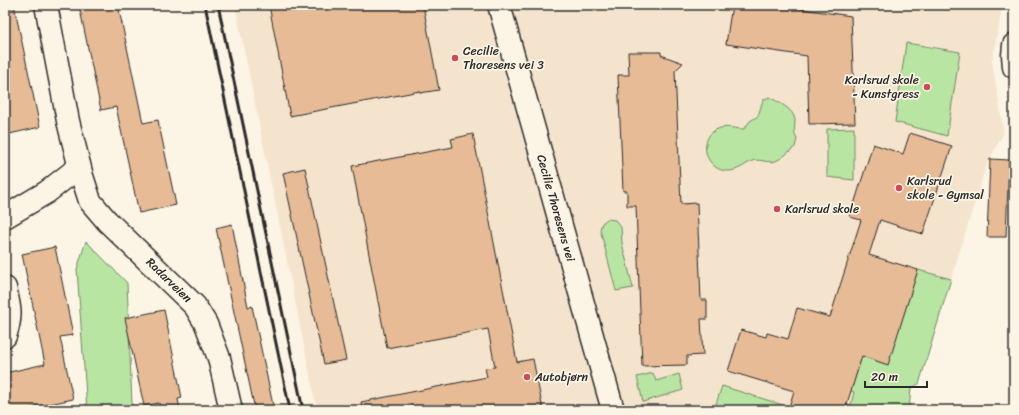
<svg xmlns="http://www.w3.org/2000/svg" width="1019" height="415" font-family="Sriracha,sans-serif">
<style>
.built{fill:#f5e4cd}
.green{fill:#b8e5a2;stroke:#728866}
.building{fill:#e6bb96;stroke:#2b2b2b}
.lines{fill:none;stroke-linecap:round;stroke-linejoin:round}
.minor-casing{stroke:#2b2b2b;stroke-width:25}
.minor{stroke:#fcf5e5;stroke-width:22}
.rail{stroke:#2b2b2b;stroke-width:3}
.poi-dot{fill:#d1495b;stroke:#fcf5e5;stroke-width:1.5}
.labels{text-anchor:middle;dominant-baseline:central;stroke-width:3.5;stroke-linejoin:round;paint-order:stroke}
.poi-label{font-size:12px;fill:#2b2b2b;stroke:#fcf5e5;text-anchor:start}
.street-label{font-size:12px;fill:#2b2b2b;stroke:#fcf5e5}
</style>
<rect width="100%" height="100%" fill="#fcf5e5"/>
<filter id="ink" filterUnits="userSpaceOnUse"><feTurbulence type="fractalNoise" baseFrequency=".025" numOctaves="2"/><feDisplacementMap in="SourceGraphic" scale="8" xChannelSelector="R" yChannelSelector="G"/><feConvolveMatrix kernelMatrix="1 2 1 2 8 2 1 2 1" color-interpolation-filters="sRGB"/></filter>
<g filter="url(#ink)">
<polygon class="built" points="235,5 1003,5 992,61 1004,133 986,166 919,384 911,388 909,410 317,410"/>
<g class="green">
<polygon points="906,43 960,52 947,136 895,122"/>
<path d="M 769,97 C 778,102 794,109 795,120 C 795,128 793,133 797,139 L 795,147 C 789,151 783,158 776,161 C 769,164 759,158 752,161 C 744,165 739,170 730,171 C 705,173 695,136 720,128 C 728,126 736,129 744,129 L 750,121 L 758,116 L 763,100 Z"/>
<polygon points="854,128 854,180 827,177 827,129"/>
<polygon points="607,219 615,220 621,227 622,243 633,288 616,291 600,229 602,223"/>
<polygon points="86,241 127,283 132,405 137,410 87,410 77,269"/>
<polygon points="918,270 951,279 919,384 911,388 909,410 845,410 847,404 851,405 854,392 851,391 862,356 887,364"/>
<polygon points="653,373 656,381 679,374 683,390 643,402 637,377"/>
<polygon points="722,386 783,405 782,410 714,410"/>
</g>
<g class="building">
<polygon points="5,5 14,5 40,127 5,135"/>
<polygon points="79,5 118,5 143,123 158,120 176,205 139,213 116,107 101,110"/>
<polygon points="269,5 423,5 439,90 420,93 420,91 290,116"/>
<polygon points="732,5 774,5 851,16 855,123 809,124 807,56 726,44"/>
<polygon points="628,52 661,52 661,55 683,63 675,71 681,204 697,203 701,300 707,300 707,319 701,319 703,355 687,356 687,365 642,366 636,206 627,206 627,191 623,191 618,75 629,75"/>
<polygon points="910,133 952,146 923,234 880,220 869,255 918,270 888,365 862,356 845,410 788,410 794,391 728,371 741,330 766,337 767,333 788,339 797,308 830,317 861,220 850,217 873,144 903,154"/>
<polygon points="473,134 517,362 533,359 543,410 362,410 361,402 487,377 485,368 495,367 488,329 387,348 352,166 453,147 451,139"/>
<polygon points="990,159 1009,160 1006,237 987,237"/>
<polygon points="305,168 346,360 324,364 283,173"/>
<polygon points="232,224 248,307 252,306 274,410 255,410 216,228"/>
<polygon points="55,247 73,335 60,337 73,399 22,410 5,410 5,373 45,364 22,254"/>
<polygon points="164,310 182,398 178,399 180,410 160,410 159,403 144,406 125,318"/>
</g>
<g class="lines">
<g class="minor-casing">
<g id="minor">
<polyline points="46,5 68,121 82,176 90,201 107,221 195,306 206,324 219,358 231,410"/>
<polyline points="499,5 613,410"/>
<polyline points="1014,45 1013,55 1014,67"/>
<polyline points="5,217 47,192 79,167"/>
<path d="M 5,288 C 10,308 12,316 5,336"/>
</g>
</g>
<use href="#minor" class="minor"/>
<g class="rail">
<polyline points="205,5 290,410"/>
<polyline points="218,5 303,410"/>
</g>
</g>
</g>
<g class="poi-dot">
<circle cx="455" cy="58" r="4"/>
<circle cx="927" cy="87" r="4"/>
<circle cx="899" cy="188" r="4"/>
<circle cx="777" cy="209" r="4"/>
<circle cx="527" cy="377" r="4"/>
</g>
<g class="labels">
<g class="poi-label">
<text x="463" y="51">Cecilie<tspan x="463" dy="14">Thoresens vei 3</tspan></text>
<text x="919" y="80" text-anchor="end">Karlsrud skole<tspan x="919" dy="14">- Kunstgress</tspan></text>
<text x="907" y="181">Karlsrud<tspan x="907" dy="14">skole - Gymsal</tspan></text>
<text x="785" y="209">Karlsrud skole</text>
<text x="535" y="377">Autobjørn</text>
</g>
<g class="street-label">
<text transform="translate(556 208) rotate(74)">Cecilie Thoresens vei</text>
<text transform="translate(169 280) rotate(44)">Radarveien</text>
</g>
</g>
<rect width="1019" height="415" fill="none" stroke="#fcf5e5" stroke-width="20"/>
<rect x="10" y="10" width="999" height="395" fill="none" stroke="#2b2b2b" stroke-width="1.5" filter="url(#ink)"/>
<path d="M865 381v6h62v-6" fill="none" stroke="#2b2b2b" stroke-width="2"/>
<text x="871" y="381" font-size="12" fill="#2b2b2b" stroke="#fcf5e5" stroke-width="3" paint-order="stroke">20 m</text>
</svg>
